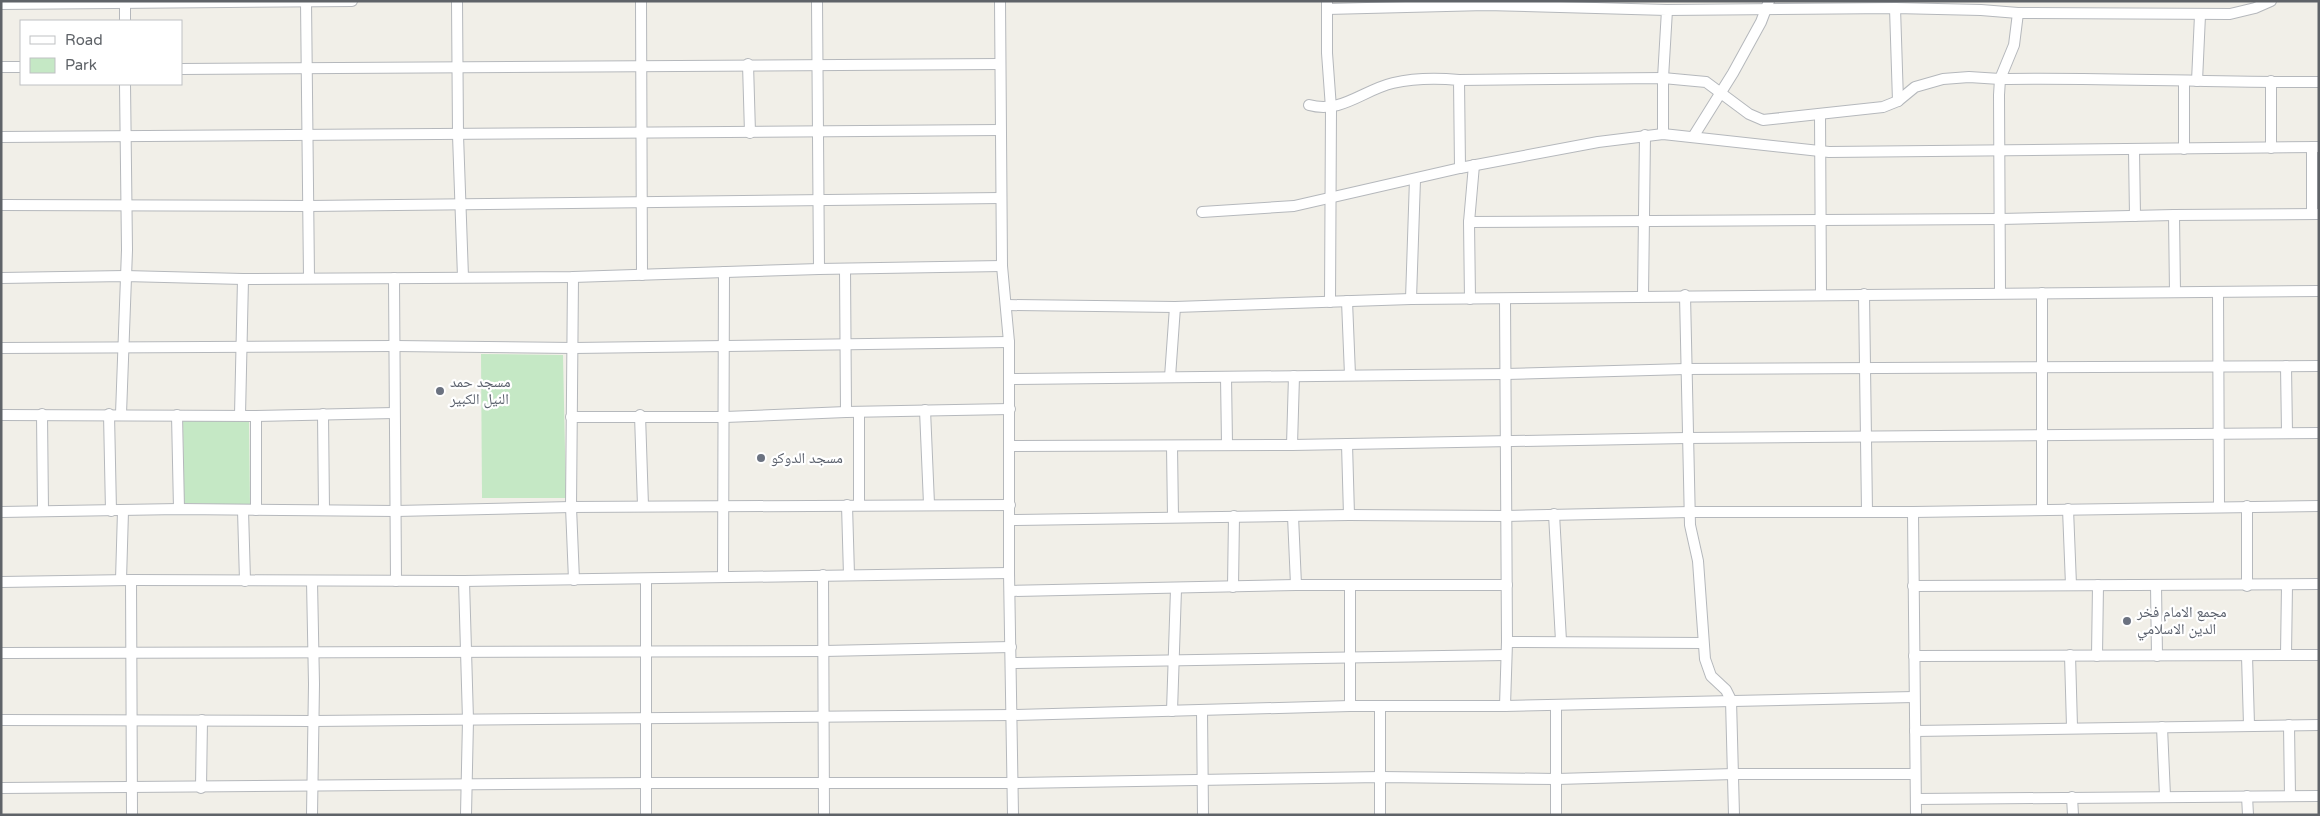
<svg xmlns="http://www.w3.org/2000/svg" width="2320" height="816" font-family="'Varela Round','Noto Naskh Arabic',sans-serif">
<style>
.green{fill:#c5e8c5}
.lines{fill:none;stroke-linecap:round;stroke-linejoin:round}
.minor-casing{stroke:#b5b8bc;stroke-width:12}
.minor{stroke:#fff;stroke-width:10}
.worship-dot{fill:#6b7280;stroke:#fff;stroke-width:2}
.labels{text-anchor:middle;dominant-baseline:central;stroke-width:4.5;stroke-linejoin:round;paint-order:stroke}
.worship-label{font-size:15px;fill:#5b616d;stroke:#fff;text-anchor:start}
</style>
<rect width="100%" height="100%" fill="#f1efe8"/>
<g class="green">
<polygon points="481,354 563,355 566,498 482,498"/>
<polygon points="183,420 249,421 250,505 184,503"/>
</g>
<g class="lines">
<g class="minor-casing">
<g id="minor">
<polyline points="125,1 125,21"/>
<polyline points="306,1 309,278"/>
<polyline points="457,1 458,135 463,277"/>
<polyline points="641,1 642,275"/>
<polyline points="817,1 819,269"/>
<polyline points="1000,1 1002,266 1009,342 1009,573 1013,815"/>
<polyline points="1327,1 1327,53 1331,108 1330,302"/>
<polyline points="1,4 352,1"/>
<polyline points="1895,8 1898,101"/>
<polyline points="1327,9 1486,5 1667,10 1663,78 1663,134"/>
<polyline points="1667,10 1895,8 1981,10 2018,13"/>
<polyline points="748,64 750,133"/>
<polyline points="1,67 21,67"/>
<polyline points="181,69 1000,64"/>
<polyline points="1459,80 1663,78 1706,82 1749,114 1763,120 1883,107 1898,101 1915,87 1943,79 1969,77 2000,79 2014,45 2018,13 2230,14 2255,8 2271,1"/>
<polyline points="2197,81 2200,15"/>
<polyline points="2271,81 2271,148"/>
<path d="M 1309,105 C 1341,114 1363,90 1393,83 C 1415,78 1438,78 1459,80 L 1460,168"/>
<polyline points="1820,114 1821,294"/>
<polyline points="1,137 1000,130"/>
<polyline points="1693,137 1733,73 1761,22 1769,1"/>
<polyline points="2184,149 2184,81"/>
<polyline points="2134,150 2135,216"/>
<polyline points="1,205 308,206 1001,198"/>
<polyline points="1202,212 1294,206 1460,168 1598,142 1663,134 1829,152 2319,147"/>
<polyline points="2312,214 2312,147"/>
<polyline points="2174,215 2175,292"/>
<polyline points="1469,222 2000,219 2174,215 2319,214"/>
<polyline points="845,269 846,412"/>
<polyline points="573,277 571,507 574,580"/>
<polyline points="1,278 125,276 243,279 573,277 819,269 1002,266"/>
<polyline points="394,278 396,581"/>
<path d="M 2000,292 L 1999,95 L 2000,79 C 2107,77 2213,83 2319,82"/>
<polyline points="2218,292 2219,507"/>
<polyline points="1864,294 1867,512"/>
<polyline points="1685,295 1690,525 1698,561 1705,659 1711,676 1726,690 1731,700 1734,815"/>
<polyline points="1643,296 1645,135"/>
<polyline points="1411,299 1415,179"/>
<polyline points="1470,299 1469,222 1474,165"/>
<polyline points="1347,301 1350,375"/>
<polyline points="1007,305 1175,307 1411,299 2319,291"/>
<polyline points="1,348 394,346 574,348 1009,342"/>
<polyline points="2286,366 2287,433"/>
<polyline points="1170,377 1175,307"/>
<polyline points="1226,377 1227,444"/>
<polyline points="1010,379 1506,374 1686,369 2319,366"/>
<polyline points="925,410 929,504"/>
<polyline points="42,414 43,511"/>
<polyline points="109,414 111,511"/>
<polyline points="121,414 127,250 125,84"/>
<polyline points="323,414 324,510"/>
<polyline points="1,415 256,416 394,413"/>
<polyline points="177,415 179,509"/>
<polyline points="240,415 243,279"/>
<polyline points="640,415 643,506"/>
<polyline points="256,416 256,510"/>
<polyline points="571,417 725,417 846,412 1010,409"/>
<polyline points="1347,444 1349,515"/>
<polyline points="1292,445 1294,376"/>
<polyline points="1009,446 1292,445 1687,438 2319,433"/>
<polyline points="1172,446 1173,517"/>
<polyline points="859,504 859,412"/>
<polyline points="847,505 849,575"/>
<polyline points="2068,509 2071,585"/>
<polyline points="243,510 245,581"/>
<polyline points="2042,510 2042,293"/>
<polyline points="1,512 179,509 396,511 571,507 1010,505"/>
<polyline points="1913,512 1916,815"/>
<polyline points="1554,514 1561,641"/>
<polyline points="1293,516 1296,585"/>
<polyline points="1010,520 1349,515 1506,516 1690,512 1913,512 2319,506"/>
<polyline points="823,575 824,815"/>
<polyline points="723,577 724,272"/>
<polyline points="646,579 646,815"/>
<polyline points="121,580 123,511"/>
<polyline points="131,580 132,815"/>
<polyline points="312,581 314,684 312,815"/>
<polyline points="464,581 468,720 466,815"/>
<polyline points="1,582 131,580 464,581 1009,573"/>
<polyline points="2156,585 2157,656"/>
<polyline points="1913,586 2319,584"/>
<polyline points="2247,586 2247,506"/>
<polyline points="1233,587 1234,516"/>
<polyline points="1010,591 1296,585 1507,585"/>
<polyline points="1507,642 1703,643"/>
<polyline points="1,653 824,651 1011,647"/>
<polyline points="2070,655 2072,727"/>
<polyline points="2286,655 2287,585"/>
<polyline points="1914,656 2319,655"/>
<polyline points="2097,656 2098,585"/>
<polyline points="2247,656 2249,725"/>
<polyline points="1011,663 1506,655"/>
<polyline points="1556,705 1556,815"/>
<polyline points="1350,706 1350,586"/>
<polyline points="1505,706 1507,642 1505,299"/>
<polyline points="1380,707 1380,815"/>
<polyline points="1202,710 1203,815"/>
<polyline points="1172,711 1176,589"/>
<polyline points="1,720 312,721 1012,715 1350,706 1505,706 1914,697"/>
<polyline points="2289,725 2290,796"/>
<polyline points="2162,727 2165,796"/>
<polyline points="1915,731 2319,725"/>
<polyline points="1,788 646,783 1013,783 1381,777 1557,779 1734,774 1915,774"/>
<polyline points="201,788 202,720"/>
<polyline points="2247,796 2248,815"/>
<polyline points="2072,797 2073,815"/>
<polyline points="1916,799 2319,796"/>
</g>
</g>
<use href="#minor" class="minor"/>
</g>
<g class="worship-dot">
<circle cx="440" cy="391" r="5"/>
<circle cx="761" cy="458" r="5"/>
<circle cx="2127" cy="621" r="5"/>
</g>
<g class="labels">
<g class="worship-label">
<text x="450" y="382">مسجد حمد<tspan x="450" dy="17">النيل الكبير</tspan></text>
<text x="771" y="458">مسجد الدوكو</text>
<text x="2137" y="612">مجمع الامام فخر<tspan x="2137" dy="17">الدين الاسلامي</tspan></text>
</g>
</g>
<rect width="2320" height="816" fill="none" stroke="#5f6368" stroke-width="5"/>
<rect x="20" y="20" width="162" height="65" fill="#ffffff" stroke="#bfc1c3"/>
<rect x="30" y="36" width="25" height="8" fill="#ffffff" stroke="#bfc1c3"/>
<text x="65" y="45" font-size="15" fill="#5f6368">Road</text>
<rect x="30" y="58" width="25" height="15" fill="#c5e8c5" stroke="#bfc1c3"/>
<text x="65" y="70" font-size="15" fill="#5f6368">Park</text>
</svg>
